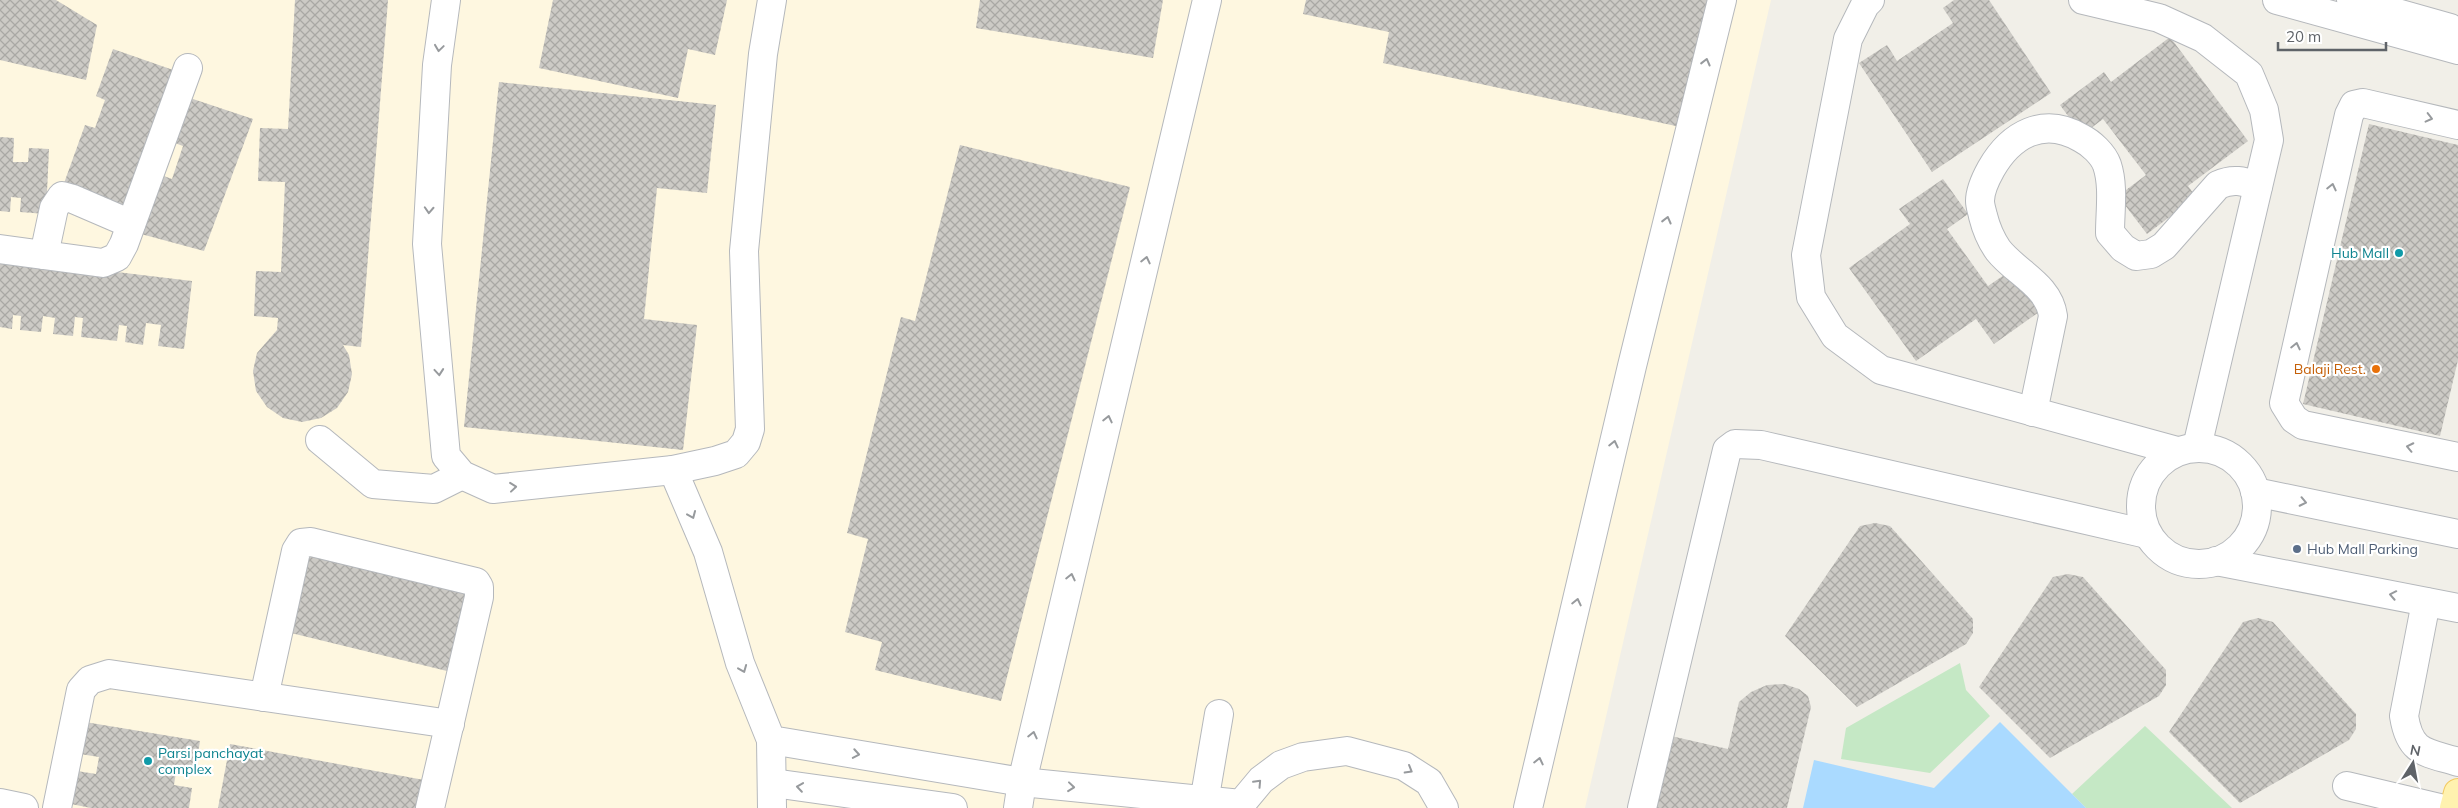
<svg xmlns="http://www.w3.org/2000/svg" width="2458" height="808" font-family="Mulish,sans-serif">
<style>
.commercial{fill:#fef7e0}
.park{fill:#c5e8c5}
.water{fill:#aadaff}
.building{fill:url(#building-cross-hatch)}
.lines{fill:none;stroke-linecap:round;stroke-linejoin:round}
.minor-casing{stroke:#b5b8bc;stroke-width:30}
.major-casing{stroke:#f2c960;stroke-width:30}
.minor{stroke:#fff;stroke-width:28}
.major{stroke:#fff2af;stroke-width:28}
.oneway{stroke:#979a9d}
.culture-dot{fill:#0f9aa8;stroke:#fff;stroke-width:2}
.food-dot{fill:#e8710a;stroke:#fff;stroke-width:2}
.service-dot{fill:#5c6f8a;stroke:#fff;stroke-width:2}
.labels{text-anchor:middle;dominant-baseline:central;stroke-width:4.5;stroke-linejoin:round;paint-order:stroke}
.culture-label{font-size:14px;fill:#0d838f;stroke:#fff;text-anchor:end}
.food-label{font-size:14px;fill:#c56008;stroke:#fff;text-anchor:end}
.service-label{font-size:14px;fill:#4e5e75;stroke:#fff;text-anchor:start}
</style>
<defs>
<pattern id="building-cross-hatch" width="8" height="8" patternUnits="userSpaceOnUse" patternTransform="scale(1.25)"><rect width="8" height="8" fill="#cccac5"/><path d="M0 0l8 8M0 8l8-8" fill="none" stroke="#a9a8a4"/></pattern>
</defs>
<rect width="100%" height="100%" fill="#f1efe8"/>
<polygon class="commercial" points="0,0 1771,0 1585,808 0,808"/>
<g class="park">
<polygon points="1960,663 1966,690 1990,716 1930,773 1841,759 1846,728"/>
<polygon points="2145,726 2232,808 2086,808 2072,794"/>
</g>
<polygon class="water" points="2000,722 2086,808 1803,808 1814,760 1934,788"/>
<g class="building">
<polygon points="0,0 56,0 97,25 86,80 0,60"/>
<polygon points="295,0 388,0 361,347 343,345 349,355 352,374 348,392 337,408 321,418 302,422 283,418 267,407 256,391 253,371 257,353 277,330 278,318 254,316 256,271 281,272 285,182 258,181 260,128 288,129"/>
<polygon points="553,0 727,0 715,55 688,49 678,98 539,68"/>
<polygon points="980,0 1163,0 1153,58 976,28"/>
<polygon points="1306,0 1712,0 1685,128 1383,63 1389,32 1303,14"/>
<polygon points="1954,0 1989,0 2051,93 1932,172 1859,63 1887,45 1897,61 1953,23 1943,8"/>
<polygon points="2170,37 2248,141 2188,186 2196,197 2147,234 2118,196 2146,175 2103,119 2082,135 2060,105 2104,72 2111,82"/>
<polygon points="113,49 176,71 127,208 63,186 85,125 95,128 105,100 96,96"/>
<polygon points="499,82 716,105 707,193 657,188 644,319 697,325 683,450 464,427"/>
<polygon points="187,97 253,119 204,251 141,234 161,175 172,179 183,146 172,142"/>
<polygon points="2369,124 2458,145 2458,360 2440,436 2303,404"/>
<polygon points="0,137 14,138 13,162 28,162 29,148 49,149 46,214 20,212 21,198 11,197 10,212 0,211"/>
<polygon points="960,145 1130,187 1001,701 875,670 882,642 845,632 868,539 847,533 901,317 915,321"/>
<polygon points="1943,179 1968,214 1947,229 1988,286 2010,271 2039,312 1994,344 1976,319 1916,361 1849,268 1910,224 1899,209"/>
<polygon points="0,258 192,281 184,349 158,346 161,325 146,323 143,345 125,342 127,326 119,325 117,341 81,337 83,318 75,317 73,336 53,334 55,318 43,316 41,332 20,330 21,316 13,315 12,329 0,327"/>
<polygon points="1875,523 1890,526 1973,619 1973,633 1966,644 1857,707 1785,636 1860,526"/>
<polygon points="310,553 471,592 451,672 291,633"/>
<polygon points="2068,574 2083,577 2166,670 2166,685 2159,696 2050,758 1979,687 2053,577"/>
<polygon points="2258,618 2273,622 2356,714 2356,729 2349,740 2240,803 2169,732 2243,622"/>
<polygon points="1784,684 1799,689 1808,696 1811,707 1787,808 1655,808 1671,736 1728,749 1739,702 1751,692 1767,685"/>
<polygon points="85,722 200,741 196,768 177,765 174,785 192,788 189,808 91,808 71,804 77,771 96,774 99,757 80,754"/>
<polygon points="230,744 424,780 419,808 218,808"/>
</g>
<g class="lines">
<g class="minor-casing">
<g id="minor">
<polyline points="446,0 437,65 427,244 446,456 462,475 493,489 673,470 715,461 736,454 746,442 750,429 744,251 763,54 772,0"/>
<polyline points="1870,0 1865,5 1848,39 1806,255 1811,297 1835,336 1881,370 2177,451"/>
<polyline points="2083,0 2159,18 2203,38 2249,74 2264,110 2269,140 2197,447"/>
<polyline points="2277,0 2458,50"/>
<polyline points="2351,0 2450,28"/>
<polyline points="2458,125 2363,103 2354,105 2349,115 2284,403 2294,419 2303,425 2458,457"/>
<polyline points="0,249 103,263 117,257 124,244 188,68"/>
<polyline points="44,255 54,208 62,196 73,199 131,224"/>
<path d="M 2033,412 L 2053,316 C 2049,285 2016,273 1998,250 C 1991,240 1986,228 1983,216 C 1982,211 1980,206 1980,201 C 1980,191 1986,178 1991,169 C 2011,134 2044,116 2081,138 C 2091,143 2103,154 2107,165 C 2114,186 2110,211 2110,233 L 2123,248 L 2136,256 L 2151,254 L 2164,246 L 2218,185 C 2233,178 2243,181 2258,186"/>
<polyline points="320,440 373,484 434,489 462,475"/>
<circle cx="2199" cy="506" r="58"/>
<polyline points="673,470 708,552 740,663 771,740 1022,782 1241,804 1261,780 1281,765 1303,757 1347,751 1404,766 1429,782 1444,808"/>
<polyline points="2255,492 2458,534"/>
<polyline points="2216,561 2458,608"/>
<path d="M 2426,602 L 2404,716 C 2410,754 2426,752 2458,762"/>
<polyline points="264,697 296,551 301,543 311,542 476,582 479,587 479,597 430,808"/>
<polyline points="771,740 772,808"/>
<polyline points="773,783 953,808"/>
<polyline points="2347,786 2440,808"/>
<polyline points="0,803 24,808"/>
<polyline points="57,808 81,690 90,680 109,674 450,724"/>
<polyline points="1018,808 1022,782 1207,0"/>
<polyline points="1203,808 1219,714"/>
<polyline points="1528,808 1632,366 1722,0"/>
<polyline points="1642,808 1727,450 1735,444 1761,445 2147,534"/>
</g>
</g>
<g class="major-casing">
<polyline id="major" points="2454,808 2458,793"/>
</g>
<use href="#minor" class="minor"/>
<use href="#major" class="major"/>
</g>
<defs><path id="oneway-chevron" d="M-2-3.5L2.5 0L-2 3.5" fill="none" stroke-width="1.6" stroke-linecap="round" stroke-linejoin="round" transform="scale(1.25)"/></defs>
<g class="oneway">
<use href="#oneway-chevron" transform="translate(439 48) rotate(98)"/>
<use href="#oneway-chevron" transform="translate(1706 62) rotate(-76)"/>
<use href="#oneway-chevron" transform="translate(2429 118) rotate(14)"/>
<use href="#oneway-chevron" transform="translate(2332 187) rotate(-77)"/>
<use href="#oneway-chevron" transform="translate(429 210) rotate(93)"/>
<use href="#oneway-chevron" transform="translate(1667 220) rotate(-76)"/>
<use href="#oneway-chevron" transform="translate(1146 260) rotate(-77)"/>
<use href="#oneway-chevron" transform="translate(2296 346) rotate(-77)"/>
<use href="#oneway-chevron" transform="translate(439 372) rotate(85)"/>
<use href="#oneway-chevron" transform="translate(1108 419) rotate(-77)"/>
<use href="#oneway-chevron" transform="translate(1614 444) rotate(-77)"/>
<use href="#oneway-chevron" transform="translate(2410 447) rotate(-168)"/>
<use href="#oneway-chevron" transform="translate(513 487) rotate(-6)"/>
<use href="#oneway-chevron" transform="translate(2303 502) rotate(12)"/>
<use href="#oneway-chevron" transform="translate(692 515) rotate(67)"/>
<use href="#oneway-chevron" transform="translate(1071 577) rotate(-77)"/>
<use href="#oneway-chevron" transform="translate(2393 595) rotate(-169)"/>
<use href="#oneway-chevron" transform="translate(1577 602) rotate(-77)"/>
<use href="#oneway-chevron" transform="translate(743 669) rotate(68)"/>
<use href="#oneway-chevron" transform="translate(1033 735) rotate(-77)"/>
<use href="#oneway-chevron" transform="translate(856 754) rotate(10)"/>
<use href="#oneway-chevron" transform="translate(1539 761) rotate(-77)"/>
<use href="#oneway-chevron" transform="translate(1409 770) rotate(30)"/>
<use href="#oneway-chevron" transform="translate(1258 783) rotate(-47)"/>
<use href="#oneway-chevron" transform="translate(800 787) rotate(-172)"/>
<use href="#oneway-chevron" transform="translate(1071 787) rotate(6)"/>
</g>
<g class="culture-dot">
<circle cx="2399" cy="253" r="5"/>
<circle cx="148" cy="761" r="5"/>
</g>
<circle class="food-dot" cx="2376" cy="369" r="5"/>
<circle class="service-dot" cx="2297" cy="549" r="5"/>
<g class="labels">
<g class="culture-label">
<text x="2389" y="253">Hub Mall</text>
<text x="158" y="753" text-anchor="start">Parsi panchayat<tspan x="158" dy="16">complex</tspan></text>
</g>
<g class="food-label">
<text x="2366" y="369">Balaji Rest.</text>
</g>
<g class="service-label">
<text x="2307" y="549">Hub Mall Parking</text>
</g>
</g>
<g transform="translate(2413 763) rotate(11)" stroke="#ffffff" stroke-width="4" paint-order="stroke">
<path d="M0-4L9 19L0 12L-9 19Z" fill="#5f6368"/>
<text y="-8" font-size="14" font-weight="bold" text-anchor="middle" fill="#5f6368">N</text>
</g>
<path d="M2278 42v8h108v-8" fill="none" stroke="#5f6368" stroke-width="2.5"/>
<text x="2286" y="42" font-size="15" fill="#5f6368" stroke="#ffffff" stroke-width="4" paint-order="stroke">20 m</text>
</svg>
